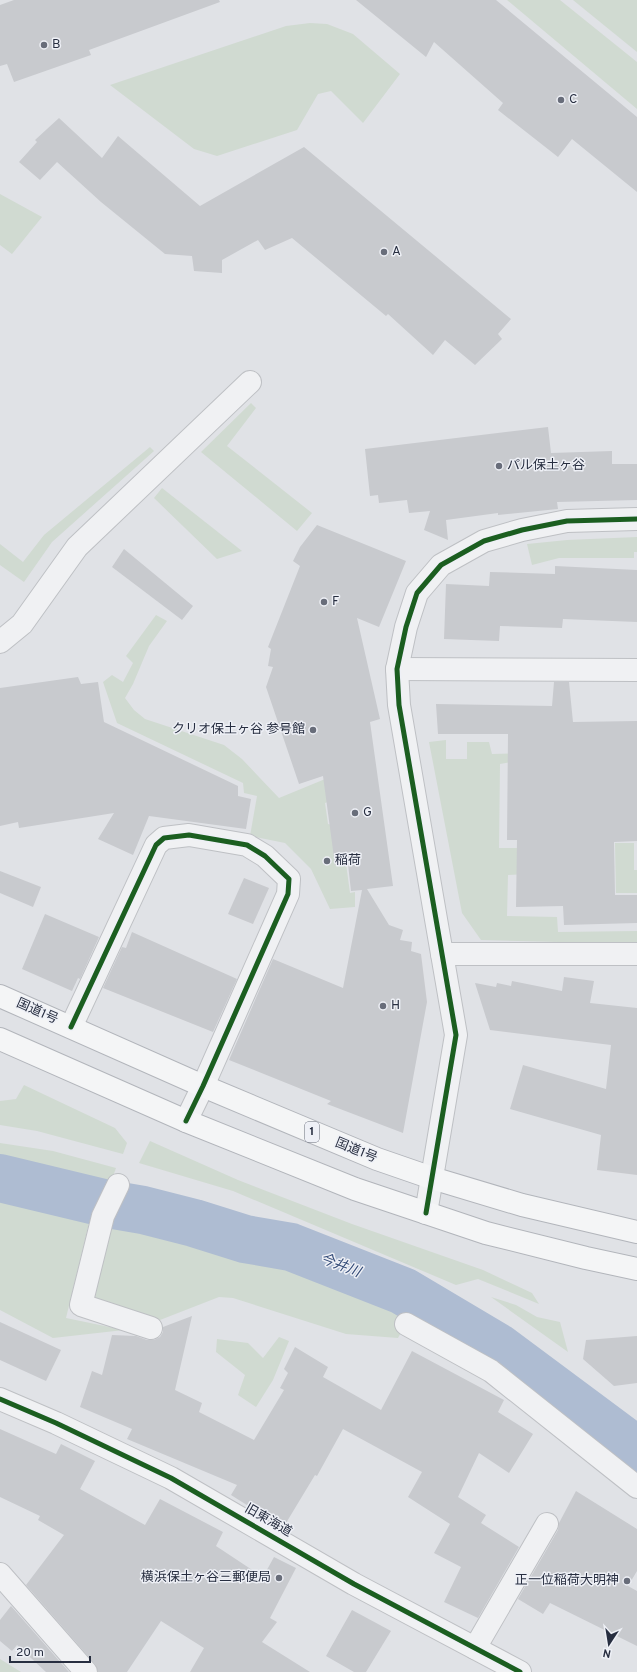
<svg xmlns="http://www.w3.org/2000/svg" width="637" height="1672" font-family="Overpass,'Noto Sans JP',sans-serif">
<style>
.green{fill:#d0dad1}
.lines{fill:none;stroke-linecap:round;stroke-linejoin:round}
.river{stroke:#aebcd2;stroke-width:48}
.building{fill:#c8cace}
.minor-casing{stroke:#bec0c4;stroke-width:24}
.tertiary-casing{stroke:#bec0c4;stroke-width:24}
.trunk-casing{stroke:#b2b5bb;stroke-width:24}
.minor{stroke:#f0f1f3;stroke-width:22}
.tertiary{stroke:#f0f1f3;stroke-width:22}
.trunk{stroke:#f4f5f6;stroke-width:22}
.cycleway-casing{stroke:#eef0f6;stroke-width:8}
.cycleway{stroke:#1b5e20;stroke-width:5}
.poi-dot{fill:#686d7a;stroke:#eef0f6;stroke-width:1.5}
.labels{text-anchor:middle;dominant-baseline:central;stroke-width:3;stroke-linejoin:round;paint-order:stroke}
.shield{fill:#eef0f6;stroke:#636877;stroke-width:1}
.shield-label{font-size:12px;font-weight:bold;fill:#272e40}
.poi-label{font-size:13px;fill:#272e40;stroke:#eef0f6;text-anchor:start}
.street-label{font-size:13px;fill:#272e40;stroke:#eef0f6}
.water-label{font-size:14px;font-style:italic;fill:#304875;stroke:#eef0f6}
</style>
<rect width="100%" height="100%" fill="#e0e2e6"/>
<g class="green">
<polygon points="507,0 560,0 637,62 637,109"/>
<polygon points="573,0 637,0 637,52"/>
<polygon points="310,23 327,24 353,34 400,74 363,123 331,91 318,94 297,130 217,156 194,149 110,85 286,26"/>
<polygon points="0,194 42,217 12,254 0,245"/>
<polygon points="251,403 256,408 227,446 312,513 297,531 201,452"/>
<polygon points="150,447 154,451 52,542 24,582 0,565 0,544 23,562 44,535"/>
<polygon points="162,488 242,551 217,559 154,498"/>
<polygon points="637,537 637,552 634,552 634,558 559,558 532,565 527,544 567,540"/>
<polygon points="156,615 167,621 149,646 133,684 125,698 134,710 145,719 224,745 242,759 279,798 330,777 333,800 325,803 328,824 341,827 350,893 355,892 355,907 330,909 311,869 285,843 250,836 257,796 244,793 243,783 117,723 103,682 112,675 123,682 133,663 126,656"/>
<polygon points="446,740 446,759 467,759 467,742 489,742 492,754 528,753 528,759 500,764 499,848 543,848 590,871 508,875 507,916 557,917 558,932 637,931 637,944 481,940 462,913 429,742"/>
<polygon points="615,843 634,843 634,870 637,870 637,893 616,893"/>
<polygon points="24,1085 115,1128 127,1143 123,1154 37,1131 0,1125 0,1101 16,1099"/>
<polygon points="150,1141 238,1180 352,1224 483,1270 532,1293 539,1304 478,1279 456,1285 233,1191 139,1163"/>
<polygon points="0,1143 53,1151 116,1168 109,1188 0,1162"/>
<polygon points="0,1192 91,1215 66,1318 124,1330 53,1338 0,1310"/>
<polygon points="117,1218 346,1287 411,1314 398,1338 346,1334 233,1298 219,1297 160,1320 99,1305 93,1293 114,1220"/>
<polygon points="491,1297 516,1305 537,1317 560,1322 568,1352"/>
<polygon points="279,1337 289,1341 273,1380 256,1407 238,1395 245,1375 216,1352 217,1339 248,1343 263,1358"/>
<polygon points="0,1659 21,1672 0,1672"/>
</g>
<g class="lines">
<polyline class="river" points="0,1178 108,1204 143,1210 194,1223 245,1239 291,1247 403,1291 499,1348 624,1441 637,1452"/>
</g>
<g class="building">
<polygon points="14,0 219,0 220,2 89,50 91,55 14,82 7,64 0,66 0,5"/>
<polygon points="356,0 496,0 637,117 637,192 572,139 558,157 498,110 503,103 434,42 426,57"/>
<polygon points="59,118 102,158 118,136 200,206 304,147 511,319 498,334 502,339 475,365 445,340 433,355 388,314 386,316 292,238 265,250 258,240 222,260 222,273 194,271 192,256 165,254 101,202 57,162 40,180 19,162 37,142 35,140"/>
<polygon points="548,427 551,453 612,451 612,464 637,464 637,500 557,502 558,509 498,515 498,513 446,520 448,540 424,530 430,511 409,513 407,500 379,503 378,495 370,496 365,449"/>
<polygon points="317,525 406,561 379,627 357,618 380,719 370,722 393,886 367,889 389,925 403,930 400,940 412,942 411,951 421,954 427,1002 403,1133 327,1104 331,1101 229,1060 273,959 343,988 362,890 351,891 348,864 335,865 323,776 299,784 266,687 273,667 268,666 271,649 268,647 300,566 293,561 300,547"/>
<polygon points="124,549 193,606 182,620 112,567"/>
<polygon points="555,566 637,570 637,622 563,619 562,628 500,626 499,641 444,639 446,584 489,586 490,572 555,574"/>
<polygon points="78,677 81,684 98,682 104,722 238,786 238,796 251,799 246,829 149,816 133,855 98,839 114,813 19,828 18,822 0,826 0,688"/>
<polygon points="554,682 569,682 573,722 637,721 637,841 614,842 615,895 637,895 637,923 564,925 563,906 516,907 517,840 507,840 508,734 438,734 436,704 552,706"/>
<polygon points="0,871 41,887 33,907 0,893"/>
<polygon points="244,878 269,888 253,924 228,914"/>
<polygon points="45,914 99,937 80,979 78,978 72,991 22,969"/>
<polygon points="132,932 237,979 213,1032 103,988 122,947 126,948"/>
<polygon points="564,977 594,981 590,1003 637,1008 637,1175 597,1170 601,1135 510,1109 523,1065 606,1089 611,1045 490,1030 475,983 496,987 497,983 511,986 512,981 562,991"/>
<polygon points="192,1316 175,1390 202,1403 199,1412 254,1440 284,1390 280,1388 288,1373 284,1369 295,1347 328,1367 323,1377 381,1410 412,1351 504,1400 498,1412 533,1434 509,1473 479,1453 458,1497 486,1515 481,1523 519,1547 478,1618 444,1602 461,1567 434,1553 450,1524 408,1497 422,1472 343,1429 317,1476 315,1475 283,1528 231,1495 237,1485 127,1439 132,1429 80,1407 92,1371 102,1375 112,1335 136,1336 147,1340 154,1340 160,1337 163,1332 163,1327"/>
<polygon points="0,1322 61,1350 46,1381 0,1360"/>
<polygon points="637,1336 637,1383 614,1386 583,1359 586,1340"/>
<polygon points="0,1429 56,1454 61,1444 95,1461 80,1489 145,1525 160,1499 223,1532 216,1546 263,1577 274,1557 296,1568 270,1618 277,1622 262,1642 310,1672 190,1672 204,1648 161,1621 127,1672 98,1672 95,1664 26,1585 64,1535 38,1520 40,1516 0,1497"/>
<polygon points="576,1491 637,1529 637,1571 628,1586 637,1591 637,1646 550,1603 543,1614 518,1599 558,1530 559,1523"/>
<polygon points="11,1606 69,1672 46,1672 17,1645 12,1651 0,1641 0,1620"/>
<polygon points="352,1610 391,1631 366,1672 354,1672 326,1656"/>
</g>
<g class="lines">
<g class="minor-casing">
<g id="minor">
<polyline points="0,642 22,624 77,547 250,382"/>
<polyline points="442,954 637,954"/>
<polyline points="71,1027 156,845 164,838 189,835 247,845 265,856 289,879 288,894 203,1086 186,1121"/>
<polyline points="118,1185 103,1216 81,1305 151,1328"/>
<polyline points="426,1213 456,1035 399,705 397,669 406,627 417,593 441,565 484,541 522,530 567,521 637,519"/>
<polyline points="406,1324 491,1371 637,1487"/>
<polyline points="0,1574 86,1672"/>
<polyline points="475,1648 547,1524"/>
</g>
</g>
<g class="tertiary-casing">
<g id="tertiary">
<polyline points="397,669 637,670"/>
<polyline points="0,1399 56,1423 171,1478 354,1584 520,1672"/>
</g>
</g>
<g class="trunk-casing">
<g id="trunk">
<polyline points="0,996 203,1086 377,1159 432,1178 522,1205 637,1232"/>
<polyline points="0,1039 186,1121 355,1189 486,1233 586,1258 637,1269"/>
</g>
</g>
<use href="#minor" class="minor"/>
<use href="#tertiary" class="tertiary"/>
<use href="#trunk" class="trunk"/>
<g class="cycleway-casing">
<g id="cycleway">
<polyline points="71,1027 156,845 164,838 189,835 247,845 265,856 289,879 288,894 203,1086 186,1121"/>
<polyline points="426,1213 456,1035 399,705 397,669 406,627 417,593 441,565 484,541 522,530 567,521 637,519"/>
<polyline points="0,1399 56,1423 171,1478 354,1584 520,1672"/>
</g>
</g>
<use href="#cycleway" class="cycleway"/>
</g>
<g class="poi-dot">
<circle cx="44" cy="45" r="4"/>
<circle cx="561" cy="100" r="4"/>
<circle cx="384" cy="252" r="4"/>
<circle cx="499" cy="466" r="4"/>
<circle cx="324" cy="602" r="4"/>
<circle cx="313" cy="730" r="4"/>
<circle cx="355" cy="813" r="4"/>
<circle cx="327" cy="861" r="4"/>
<circle cx="383" cy="1006" r="4"/>
<circle cx="279" cy="1578" r="4"/>
<circle cx="627" cy="1581" r="4"/>
</g>
<g class="labels">
<rect class="shield" x="305" y="1122" width="14" height="20" rx="3"/>
<g class="shield-label">
<text x="312" y="1132">1</text>
</g>
<g class="poi-label">
<text x="52" y="45">B</text>
<text x="569" y="100">C</text>
<text x="392" y="252">A</text>
<text x="507" y="466">パル保土ヶ谷</text>
<text x="332" y="602">F</text>
<text x="305" y="730" text-anchor="end">クリオ保土ヶ谷 参号館</text>
<text x="363" y="813">G</text>
<text x="335" y="861">稲荷</text>
<text x="391" y="1006">H</text>
<text x="271" y="1578" text-anchor="end">横浜保土ヶ谷三郵便局</text>
<text x="619" y="1581" text-anchor="end">正一位稲荷大明神</text>
</g>
<g class="street-label">
<text transform="translate(37 1012) rotate(24)">国道1号</text>
<text transform="translate(356 1151) rotate(22)">国道1号</text>
<text transform="translate(268 1521) rotate(30)">旧東海道</text>
</g>
<g class="water-label">
<text transform="translate(340 1266) rotate(21)">今井川</text>
</g>
</g>
<g transform="translate(609 1644) rotate(192)" stroke="#eef0f6" stroke-width="3" paint-order="stroke">
<path d="M0-3L7 15L0 10L-7 15Z" fill="#272e40"/>
<text y="-6" font-size="11" font-weight="bold" text-anchor="middle" fill="#272e40">N</text>
</g>
<path d="M10 1656v6h80v-6" fill="none" stroke="#272e40" stroke-width="2"/>
<text x="16" y="1656" font-size="12" fill="#272e40" stroke="#eef0f6" stroke-width="3" paint-order="stroke">20 m</text>
</svg>
